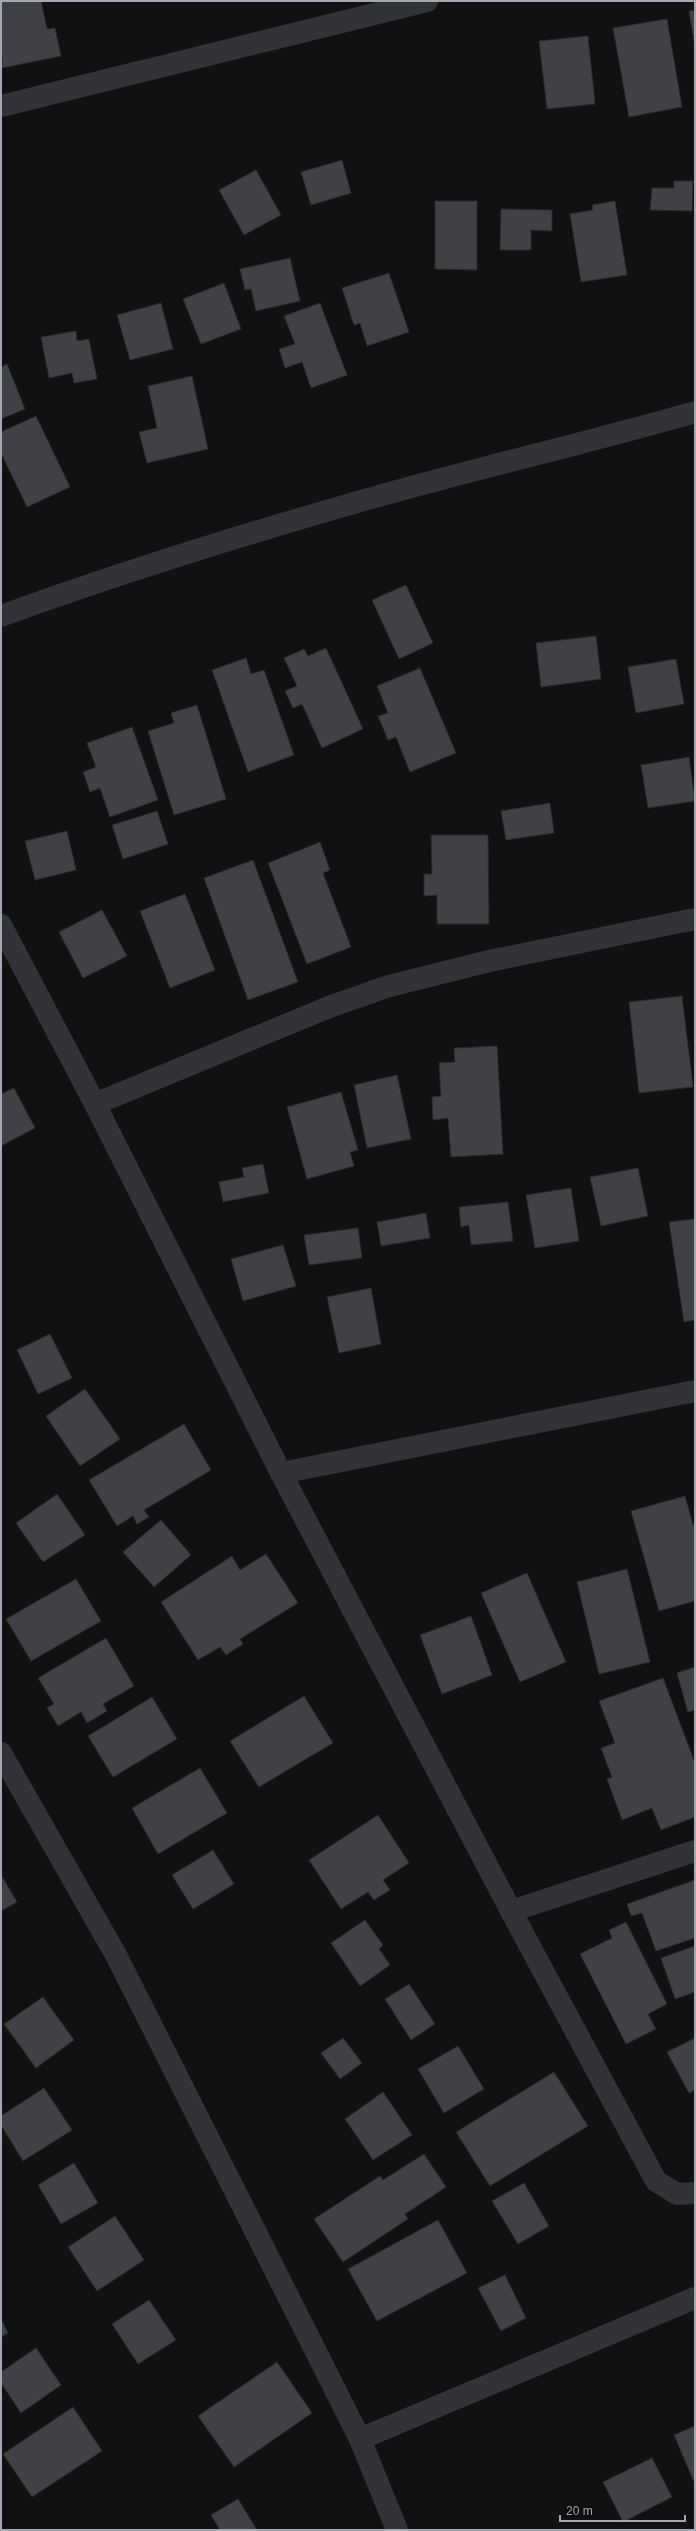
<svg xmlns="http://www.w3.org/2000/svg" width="696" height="2531" font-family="Helvetica,sans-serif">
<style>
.building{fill:#404145;stroke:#2b2b2e}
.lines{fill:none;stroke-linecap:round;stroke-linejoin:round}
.street{stroke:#323337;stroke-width:22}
</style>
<rect width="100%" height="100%" fill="#111112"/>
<g class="building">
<polygon points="1,1 41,1 47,29 55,28 61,56 2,68"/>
<polygon points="695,10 695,47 689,11"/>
<polygon points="667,19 682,107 629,117 613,28"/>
<polygon points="588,36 595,104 547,109 539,41"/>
<polygon points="342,160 351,193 311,205 301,172"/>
<polygon points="256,170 281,215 244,235 219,190"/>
<polygon points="674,181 693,181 692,211 650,210 652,188 674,188"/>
<polygon points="435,201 477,201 477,270 435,269"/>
<polygon points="615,201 627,275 581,282 570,214 593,210 592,205"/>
<polygon points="501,209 552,210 552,231 531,230 531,250 500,250"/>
<polygon points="290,258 300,301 256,311 251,289 245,290 240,269"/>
<polygon points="389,273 409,332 367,346 360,323 354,325 342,288"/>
<polygon points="224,283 241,329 201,344 183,299"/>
<polygon points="161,303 173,349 130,360 117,315"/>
<polygon points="320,303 347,375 311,388 302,362 285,368 279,349 295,344 284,316"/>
<polygon points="76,331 77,341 89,339 97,379 74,383 72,373 49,378 41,337"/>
<polygon points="7,364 25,409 1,419 1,367"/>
<polygon points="192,376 208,449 147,463 139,432 157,428 148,386"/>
<polygon points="36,416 70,487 27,507 1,453 1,432"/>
<polygon points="406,585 433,643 399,659 372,600"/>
<polygon points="596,636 601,679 541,687 536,643"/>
<polygon points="326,648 363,729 322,748 302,704 293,708 285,691 297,686 284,658 304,649 308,656"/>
<polygon points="246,658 251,674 264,670 294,755 248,772 212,670"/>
<polygon points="676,659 684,704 636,713 628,667"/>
<polygon points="420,668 456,753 410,772 396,737 388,740 378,716 388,713 377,686"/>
<polygon points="197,705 226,799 174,815 148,731 174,723 171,713"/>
<polygon points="132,727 158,800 110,817 100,788 90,792 83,772 96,767 87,743"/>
<polygon points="689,757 695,801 648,808 641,765"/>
<polygon points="550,803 554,833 506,840 501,811"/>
<polygon points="157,811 168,844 123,859 112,825"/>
<polygon points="67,831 76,870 35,880 25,841"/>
<polygon points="431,835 488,835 489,924 437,924 437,895 424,896 424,874 432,874"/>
<polygon points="320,842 330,870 323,873 351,947 307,964 268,863"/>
<polygon points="253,860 298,982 248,1000 204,878"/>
<polygon points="185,894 215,970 170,988 140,911"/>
<polygon points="102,910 127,956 83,978 59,932"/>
<polygon points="682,996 693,1087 639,1093 629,1002"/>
<polygon points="497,1046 503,1154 451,1157 448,1118 433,1120 432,1097 441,1096 439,1063 455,1062 454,1048"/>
<polygon points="397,1075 411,1139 367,1148 354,1085"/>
<polygon points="14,1088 35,1128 1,1146 1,1094"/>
<polygon points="341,1092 358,1150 350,1152 354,1166 307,1179 287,1107"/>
<polygon points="263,1164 269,1193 223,1202 219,1182 244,1177 242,1168"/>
<polygon points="638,1168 648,1216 601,1226 590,1177"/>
<polygon points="571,1188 579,1241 535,1248 526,1195"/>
<polygon points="508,1202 513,1241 471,1245 469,1225 461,1227 459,1207"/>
<polygon points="426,1213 430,1238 381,1246 377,1222"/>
<polygon points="695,1219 695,1320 684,1322 669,1222"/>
<polygon points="358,1228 362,1258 309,1265 304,1235"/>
<polygon points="283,1245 296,1286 243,1301 231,1259"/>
<polygon points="371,1288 381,1344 339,1353 327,1297"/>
<polygon points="50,1334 72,1378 38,1394 17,1350"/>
<polygon points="85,1389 120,1439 80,1466 46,1416"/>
<polygon points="184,1424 211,1470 144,1510 149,1517 137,1524 133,1516 117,1526 89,1480"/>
<polygon points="57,1494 85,1535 43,1562 16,1523"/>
<polygon points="685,1496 693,1525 695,1524 695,1601 659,1611 631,1511"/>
<polygon points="161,1520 191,1555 154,1587 123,1552"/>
<polygon points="266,1554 298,1603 240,1639 243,1644 226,1655 220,1647 198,1660 161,1602 232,1556 240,1570"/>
<polygon points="627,1569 650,1662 599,1674 577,1582"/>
<polygon points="527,1573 566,1662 520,1682 481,1593"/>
<polygon points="76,1579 101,1621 31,1661 6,1619"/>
<polygon points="471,1616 492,1675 442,1694 420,1635"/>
<polygon points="106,1638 134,1686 103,1704 107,1711 87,1723 81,1712 58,1726 47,1708 54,1704 38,1678"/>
<polygon points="695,1667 695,1710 688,1712 677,1673"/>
<polygon points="663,1678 695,1763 695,1817 661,1830 652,1808 622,1820 607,1779 612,1777 601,1748 615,1743 599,1701"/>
<polygon points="304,1696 333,1743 259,1787 230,1741"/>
<polygon points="152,1697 177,1739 113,1777 88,1736"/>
<polygon points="200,1768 227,1813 158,1854 132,1808"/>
<polygon points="378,1815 409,1863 383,1880 390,1890 374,1900 368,1892 341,1909 309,1860"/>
<polygon points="213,1850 234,1884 193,1909 172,1875"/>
<polygon points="1,1875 17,1902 1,1911"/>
<polygon points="695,1880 695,1938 656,1951 642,1913 631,1916 627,1904"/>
<polygon points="365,1920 383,1945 379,1949 390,1965 360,1986 331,1943"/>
<polygon points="626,1922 667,2004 648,2014 656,2029 626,2044 580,1954 612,1938 609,1930"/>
<polygon points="695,1946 695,1992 675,1999 661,1958"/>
<polygon points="409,1984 435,2024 411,2040 385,1999"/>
<polygon points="43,1997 74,2040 36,2068 4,2024"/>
<polygon points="343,2038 362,2063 340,2079 321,2053"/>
<polygon points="695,2038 695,2090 689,2093 667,2052"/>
<polygon points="458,2046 484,2089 444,2113 418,2069"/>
<polygon points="554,2072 588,2126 490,2186 456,2132"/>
<polygon points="44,2088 72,2130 23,2161 1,2125 1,2116"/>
<polygon points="383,2092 412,2135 373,2160 345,2119"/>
<polygon points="424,2154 446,2187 405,2214 408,2219 343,2262 314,2219 380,2176 383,2180"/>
<polygon points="74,2163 98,2203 61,2224 38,2185"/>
<polygon points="524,2183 549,2226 518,2244 492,2201"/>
<polygon points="115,2216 144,2260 97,2291 68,2247"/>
<polygon points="438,2220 467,2273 377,2321 348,2269"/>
<polygon points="505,2275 526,2318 501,2331 478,2288"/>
<polygon points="149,2300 176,2340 138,2364 112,2324"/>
<polygon points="1,2319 8,2333 1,2337"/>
<polygon points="36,2348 61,2385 21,2413 1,2383 1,2372"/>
<polygon points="277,2362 312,2413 234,2467 198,2416"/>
<polygon points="73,2407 102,2451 32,2497 3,2454"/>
<polygon points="695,2426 695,2484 674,2435"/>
<polygon points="652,2458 672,2497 623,2522 603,2482"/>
<polygon points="238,2499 257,2530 220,2530 211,2515"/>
</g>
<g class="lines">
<g class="street">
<polyline points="1,106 427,1"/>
<path d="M 1,616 C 122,572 245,534 368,499 C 477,468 587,443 695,412"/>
<polyline points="1,925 95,1104 281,1473 511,1911 656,2181 677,2194 695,2193"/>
<polyline points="95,1104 329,1007 389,986 489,961 695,919"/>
<polyline points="281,1473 695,1391"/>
<polyline points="1,1753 116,1955 360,2439 397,2530"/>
<polyline points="511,1911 695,1851"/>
<polyline points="360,2439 695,2298"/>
</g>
</g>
<rect width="696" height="2531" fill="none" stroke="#a4a8b2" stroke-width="4"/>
<path d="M560 2515v6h125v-6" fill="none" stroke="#a4a8b2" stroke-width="2"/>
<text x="566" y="2515" font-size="12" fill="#a4a8b2" stroke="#0c0c0d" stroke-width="3" paint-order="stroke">20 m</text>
</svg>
